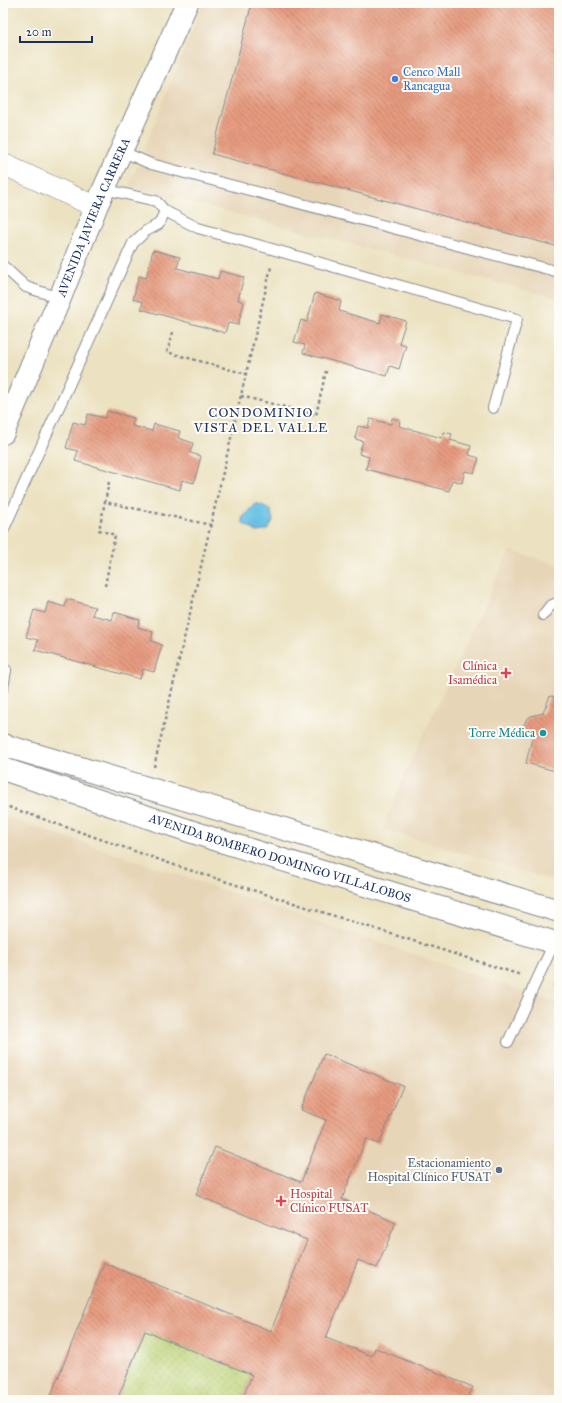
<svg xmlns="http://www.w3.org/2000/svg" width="562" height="1403" font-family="'IM FELL Great Primer',serif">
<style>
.built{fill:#e7d5b8}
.grass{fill:url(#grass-dots);stroke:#6b806a}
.water{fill:#69c1e6;stroke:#4278a2}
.building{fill:url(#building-back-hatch)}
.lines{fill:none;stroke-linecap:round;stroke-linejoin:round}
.lane-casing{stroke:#848890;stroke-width:12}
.street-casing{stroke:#848890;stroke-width:22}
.secondary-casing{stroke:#848890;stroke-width:24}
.path{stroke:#848890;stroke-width:2.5;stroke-dasharray:3 3;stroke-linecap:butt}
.lane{stroke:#fff;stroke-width:10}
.street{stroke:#fff;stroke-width:21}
.secondary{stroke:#fff;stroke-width:22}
.shop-dot{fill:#3f7fe0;stroke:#fdfcf7;stroke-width:1.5}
.health-dot{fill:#e0444e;stroke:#fdfcf7;stroke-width:1.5}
.culture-dot{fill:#0f9aa8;stroke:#fdfcf7;stroke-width:1.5}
.service-dot{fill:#5c6f8a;stroke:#fdfcf7;stroke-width:1.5}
.labels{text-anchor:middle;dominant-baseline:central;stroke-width:4;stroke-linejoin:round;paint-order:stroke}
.shop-label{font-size:12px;fill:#366cbe;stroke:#fdfcf7;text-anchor:start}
.street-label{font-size:12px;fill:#1b2f5e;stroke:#fdfcf7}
.health-label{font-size:12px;fill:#be3a42;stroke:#fdfcf7;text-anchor:end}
.culture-label{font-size:12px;fill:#0d838f;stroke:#fdfcf7;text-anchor:end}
.service-label{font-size:12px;fill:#4e5e75;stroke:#fdfcf7;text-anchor:end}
.neighbourhood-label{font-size:13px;letter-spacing:1px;fill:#1b2f5e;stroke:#fdfcf7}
</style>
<defs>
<pattern id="grass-dots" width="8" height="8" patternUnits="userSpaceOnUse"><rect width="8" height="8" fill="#bbd175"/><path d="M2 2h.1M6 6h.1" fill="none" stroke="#a0b468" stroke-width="1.8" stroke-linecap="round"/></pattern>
<pattern id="building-back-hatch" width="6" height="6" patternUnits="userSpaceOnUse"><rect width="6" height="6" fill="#e69b7f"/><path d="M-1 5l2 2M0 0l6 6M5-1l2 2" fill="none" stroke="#ba7f6b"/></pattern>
</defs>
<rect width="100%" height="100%" fill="#fdfcf7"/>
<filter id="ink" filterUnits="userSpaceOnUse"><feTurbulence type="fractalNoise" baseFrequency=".025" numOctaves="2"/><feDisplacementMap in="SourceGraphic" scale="8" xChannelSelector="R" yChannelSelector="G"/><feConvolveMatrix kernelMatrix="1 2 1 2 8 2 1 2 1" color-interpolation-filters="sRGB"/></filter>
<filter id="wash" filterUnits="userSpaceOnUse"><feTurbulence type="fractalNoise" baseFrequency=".012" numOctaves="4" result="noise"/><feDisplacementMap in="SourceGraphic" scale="16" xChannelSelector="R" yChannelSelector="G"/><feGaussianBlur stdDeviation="0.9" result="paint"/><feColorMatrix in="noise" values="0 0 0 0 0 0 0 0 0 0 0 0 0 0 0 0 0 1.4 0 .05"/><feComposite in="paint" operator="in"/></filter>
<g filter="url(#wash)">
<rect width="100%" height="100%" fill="#ece2c1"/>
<g class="built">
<polygon points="203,3 559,3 559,299 129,186"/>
<polygon points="510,550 559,565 559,882 383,829 401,782"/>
<polygon points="3,816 559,1003 559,1400 3,1400"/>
</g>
<polygon class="grass" points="145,1331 252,1375 242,1400 117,1400"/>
<polygon class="water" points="255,504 259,504 270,509 273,520 268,530 257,532 243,523 242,518"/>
<g id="blocks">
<g class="building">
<polygon points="252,3 559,3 559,247 212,154"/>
<polygon points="153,250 180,257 177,268 218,279 220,271 244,277 238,300 244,302 238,325 228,323 225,333 141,309 143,302 133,299 139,276 146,278"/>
<polygon points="315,293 341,301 339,311 380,323 382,314 406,321 399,343 406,345 399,369 390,366 387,376 303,353 305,345 294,342 301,320 307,322"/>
<polygon points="107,411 134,418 132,426 152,431 154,424 180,431 178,438 193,443 190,453 201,456 194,483 182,480 180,490 75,461 78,451 66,448 73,422 85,425 88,414 105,418"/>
<polygon points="392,418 400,420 399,426 442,438 444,432 452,434 450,440 471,446 469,455 479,458 474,473 465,471 462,483 452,480 449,491 366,469 369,457 359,454 363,441 355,439 358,426 368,428 370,419 391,424"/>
<polygon points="67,599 95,607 92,615 112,620 114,612 140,620 138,627 153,632 151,641 162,645 154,672 143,669 140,679 35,650 38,640 26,637 34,610 45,613 48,602 65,607"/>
<polygon points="550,696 559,698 559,772 526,763 532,738 525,732 523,728 526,720 531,716 543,713"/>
<polygon points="324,1054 403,1086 379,1144 366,1139 342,1199 396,1222 377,1268 358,1260 326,1338 372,1356 375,1348 473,1387 467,1400 242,1400 252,1375 145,1331 117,1400 49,1400 104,1263 271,1331 307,1240 196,1195 215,1147 301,1182 326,1120 301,1110"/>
</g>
</g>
</g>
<g filter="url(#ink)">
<use href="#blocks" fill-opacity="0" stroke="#848890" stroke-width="1"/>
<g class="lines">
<g class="lane-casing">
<g id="lane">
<polyline points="121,151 151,164 559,272"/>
<polyline points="104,189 156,201 165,211 198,228 517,319 493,408"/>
<polyline points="3,266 26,287 60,298"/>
<polyline points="3,531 133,243 146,231 159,224 165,211"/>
<polyline points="543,615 550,606 559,602"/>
<polyline points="3,668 6,670 3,688"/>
<polyline points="508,1042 554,943"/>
</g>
</g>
<g class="street-casing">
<polyline id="street" points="3,164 96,207"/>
</g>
<g class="secondary-casing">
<g id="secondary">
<path id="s1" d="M 3,433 L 60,298 L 96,207 L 187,3"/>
<polyline points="3,745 559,911"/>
<path id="s2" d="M 3,769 L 214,839 L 559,944"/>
</g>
</g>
<g class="path">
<polyline points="173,332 167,352 246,374"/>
<polyline points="241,396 316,415 326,371"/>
<polyline points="109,482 105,502 211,525"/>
<polyline points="105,586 115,535 99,530 105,502"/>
<polyline points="154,767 271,267"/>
<polyline points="3,805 183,868 521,975"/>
<polyline points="553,985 559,986"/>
</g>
<use href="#lane" class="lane"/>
<use href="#street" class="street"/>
<use href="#secondary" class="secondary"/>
</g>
</g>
<circle class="shop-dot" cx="395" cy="79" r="4"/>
<g class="health-dot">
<path d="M504 667h4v4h4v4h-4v4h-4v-4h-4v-4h4z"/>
<path d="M279 1195h4v4h4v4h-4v4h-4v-4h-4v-4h4z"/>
</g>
<circle class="culture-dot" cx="543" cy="733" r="4"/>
<circle class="service-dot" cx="499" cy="1170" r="4"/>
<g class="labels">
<g class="shop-label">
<text x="403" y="72">Cenco Mall<tspan x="403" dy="14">Rancagua</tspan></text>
</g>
<g class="street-label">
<text stroke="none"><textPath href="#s1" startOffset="234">AVENIDA JAVIERA CARRERA</textPath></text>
<text stroke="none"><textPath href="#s2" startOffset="291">AVENIDA BOMBERO DOMINGO VILLALOBOS</textPath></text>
</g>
<g class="health-label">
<text x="497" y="666">Clínica<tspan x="497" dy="14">Isamédica</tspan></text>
<text x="290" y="1194" text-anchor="start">Hospital<tspan x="290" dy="14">Clínico FUSAT</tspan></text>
</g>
<g class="culture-label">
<text x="535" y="733">Torre Médica</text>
</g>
<g class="service-label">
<text x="491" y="1163">Estacionamiento<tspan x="491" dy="14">Hospital Clínico FUSAT</tspan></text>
</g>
<g class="neighbourhood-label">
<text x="261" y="413">CONDOMINIO<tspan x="261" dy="15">VISTA DEL VALLE</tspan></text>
</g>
</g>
<rect width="562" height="1403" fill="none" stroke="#fdfcf7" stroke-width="16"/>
<path d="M20 36v6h72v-6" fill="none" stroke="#1b2f5e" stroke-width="2"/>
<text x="26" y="36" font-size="12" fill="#1b2f5e" stroke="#fdfcf7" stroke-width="3" paint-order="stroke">20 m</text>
</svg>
